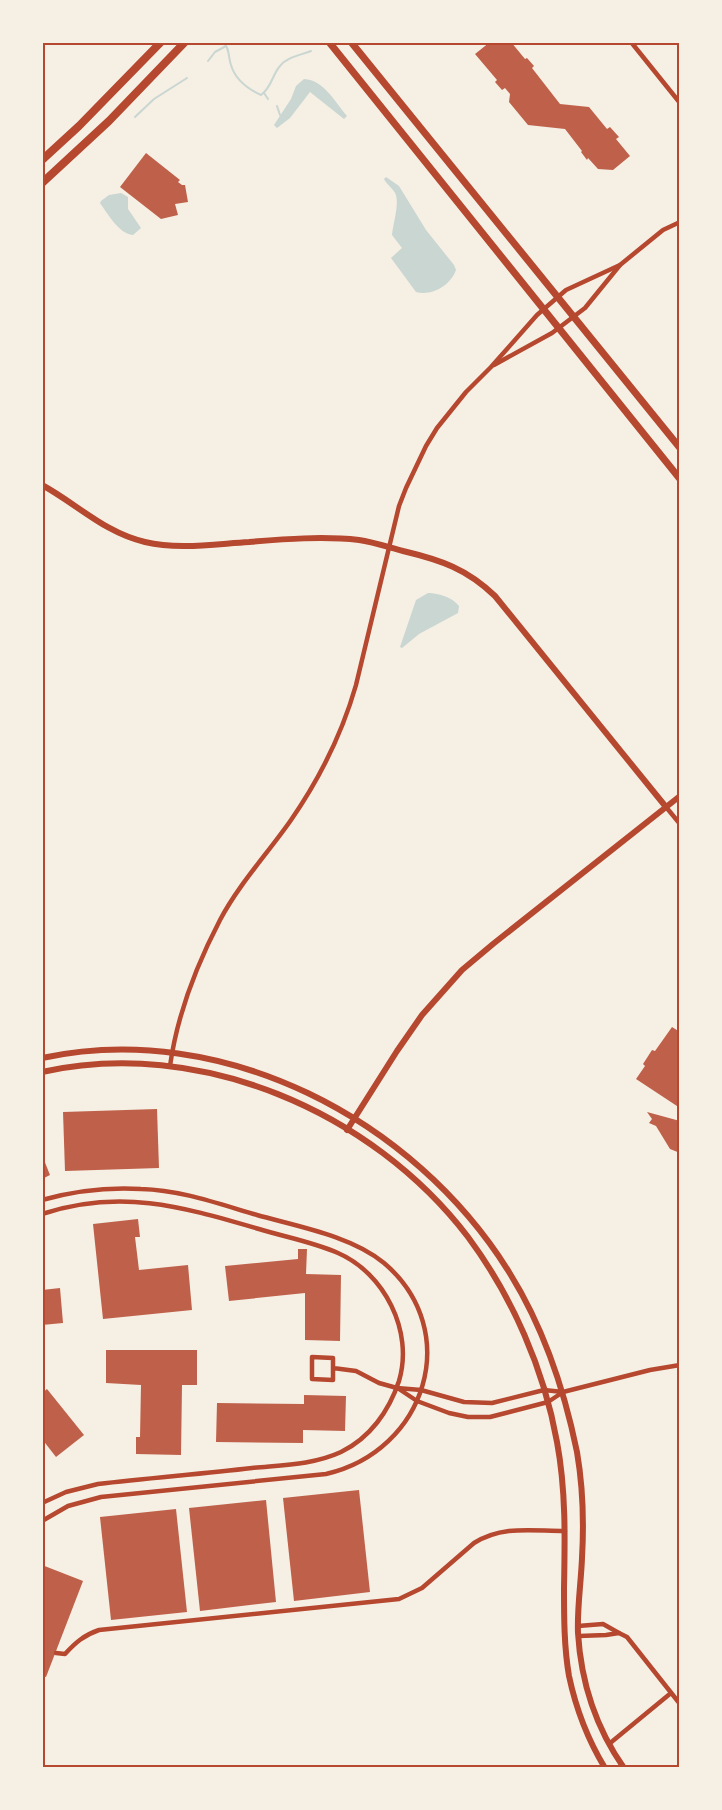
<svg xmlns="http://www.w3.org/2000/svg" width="722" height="1810" font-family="'Sofia Sans Condensed',sans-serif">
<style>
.water{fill:#c9d6d2}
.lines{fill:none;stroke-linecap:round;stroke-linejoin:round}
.stream{stroke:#c9d6d2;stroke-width:2}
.building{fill:#bf614a}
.minor{stroke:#b5482f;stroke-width:4.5}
.tertiary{stroke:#b5482f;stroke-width:6}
.secondary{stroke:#b5482f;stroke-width:7}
.primary{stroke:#b5482f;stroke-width:8}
.neatline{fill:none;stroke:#b5482f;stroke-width:2}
</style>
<rect width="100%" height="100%" fill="#f6efe4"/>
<g class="water">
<path d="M 304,79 C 324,80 335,102 347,116 L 344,119 L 310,92 L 290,118 L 277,128 L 274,125 L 291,99 L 296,86 Z"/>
<path d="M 386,177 L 399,186 L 426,230 L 454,265 L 456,270 C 450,286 432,296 416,292 L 391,258 L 402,248 L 392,235 C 393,224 399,206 396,195 C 394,189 387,185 384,179 Z"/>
<path d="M 121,193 L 128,197 L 128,209 L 141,228 L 133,235 C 119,234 108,214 100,203 L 101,201 L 109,195 Z"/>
<path d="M 428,593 C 439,593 453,598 459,606 L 458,613 L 419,634 L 402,648 L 400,647 L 416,600 Z"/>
</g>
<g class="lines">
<g class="stream">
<path d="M 223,42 C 230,48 228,57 231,65 C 235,79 248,89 261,95 C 272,87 272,75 280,66 C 287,57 301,55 311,51"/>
<polyline points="208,61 215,52 226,46"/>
<polyline points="264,93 268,99"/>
<polyline points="277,106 280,115"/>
<polyline points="135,117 154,99 187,78"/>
</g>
</g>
<g class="building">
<polygon points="490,42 511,42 525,59 527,58 534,66 532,68 560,104 589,107 607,129 610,127 619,137 616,139 630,156 613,170 598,169 588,158 587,160 581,152 582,151 565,129 528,125 509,102 510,94 505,88 502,90 495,82 497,80 475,54"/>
<polygon points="146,153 180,180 178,182 182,185 185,185 188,202 175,204 178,215 161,219 120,187"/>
<polygon points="672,1027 680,1032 680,1108 636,1079 645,1066 643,1064 652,1050 655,1051"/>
<polygon points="157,1109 159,1168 65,1171 63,1112"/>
<polygon points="647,1112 680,1121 680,1153 670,1149 656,1126 649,1123 652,1119"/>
<polygon points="42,1155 50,1175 42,1179"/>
<polygon points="138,1219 140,1237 135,1237 139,1270 188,1265 192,1310 103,1319 93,1224"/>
<polygon points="298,1249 307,1249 306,1274 341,1275 340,1341 305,1340 305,1293 229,1301 225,1266 298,1259"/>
<polygon points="60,1288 63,1323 42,1325 42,1290"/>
<polygon points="106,1350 197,1350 197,1385 182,1385 181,1455 136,1454 136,1437 140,1437 141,1385 106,1383"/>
<polygon points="47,1389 84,1435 56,1457 42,1439 42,1393"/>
<polygon points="304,1395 346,1396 345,1431 303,1430 303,1443 216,1442 217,1403 304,1404"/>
<polygon points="359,1490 370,1592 294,1601 283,1498"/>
<polygon points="266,1500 276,1602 200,1611 189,1508"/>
<polygon points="176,1509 187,1612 111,1620 100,1517"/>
<polygon points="42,1565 83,1581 46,1677 42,1676"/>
</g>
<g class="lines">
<g class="minor">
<polyline points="631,42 680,103"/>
<polyline points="494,365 552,333 585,308 620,265 663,230 680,222"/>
<polyline points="666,807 680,824"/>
<path d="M 170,1066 C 177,1016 196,966 220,920 C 239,884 268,853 291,820 C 320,778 342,734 356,685 L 399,506 L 406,488 L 426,446 L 437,428 L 466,392 L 491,367 L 537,315 L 566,290 L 620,265"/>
<path d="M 42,1200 C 74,1191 107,1187 141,1189 C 181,1190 219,1204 257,1215 C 296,1226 352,1236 384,1263 C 464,1331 426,1451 326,1474 L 101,1497 L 68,1506 L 42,1521"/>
<path d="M 42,1214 C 121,1188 183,1207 259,1229 C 285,1237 313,1242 338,1253 C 384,1273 414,1331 399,1381 C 389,1411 370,1438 341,1452 C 313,1465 281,1465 252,1468 C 201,1474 149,1478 98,1484 L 66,1492 L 42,1503"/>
<polyline points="333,1368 333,1380 312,1379 312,1357 333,1358 333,1368 356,1371 379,1383 397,1388 421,1390 464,1402 492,1403 544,1390 563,1392"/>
<polyline points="399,1389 417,1401 449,1413 468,1417 490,1417 548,1402 563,1392 650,1370 680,1365"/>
<polyline points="578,1626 603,1624 619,1633 606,1635 579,1636"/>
<polyline points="619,1633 627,1637 680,1704"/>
<path d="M 56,1653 L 65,1654 C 75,1643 84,1635 99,1630 L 399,1599 L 422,1588 L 474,1543 C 503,1525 532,1531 565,1531"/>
<polyline points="609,1744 671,1693"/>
</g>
<g class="tertiary">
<path d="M 42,485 C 77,504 105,533 145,542 C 178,550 215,544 249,542 C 285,539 323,536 359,540 C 373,542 388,547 403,551 C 441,560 467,569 495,596 L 666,807"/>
<path d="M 42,1058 C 223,1019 414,1119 509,1272 C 544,1328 564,1388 577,1452 C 583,1487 584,1523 582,1558 C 581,1583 577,1608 578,1633 C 581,1683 596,1728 624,1768"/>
<path d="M 42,1072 C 199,1037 372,1111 468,1237 C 512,1296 544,1369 557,1442 C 566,1490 565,1539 564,1588 C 564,1617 564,1647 569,1676 C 576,1709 588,1740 605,1768"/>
<polyline points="347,1130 397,1051 422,1015 462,970 493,944 680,796"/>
</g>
<g class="secondary">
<polyline points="329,42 680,479"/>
<polyline points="351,42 680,448"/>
</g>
<g class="primary">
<polyline points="42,160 79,126 161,42"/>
<polyline points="42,183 109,121 185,42"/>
</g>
</g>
<rect width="722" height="1810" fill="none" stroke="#f6efe4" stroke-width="87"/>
<rect x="44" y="44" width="634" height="1722" class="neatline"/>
</svg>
